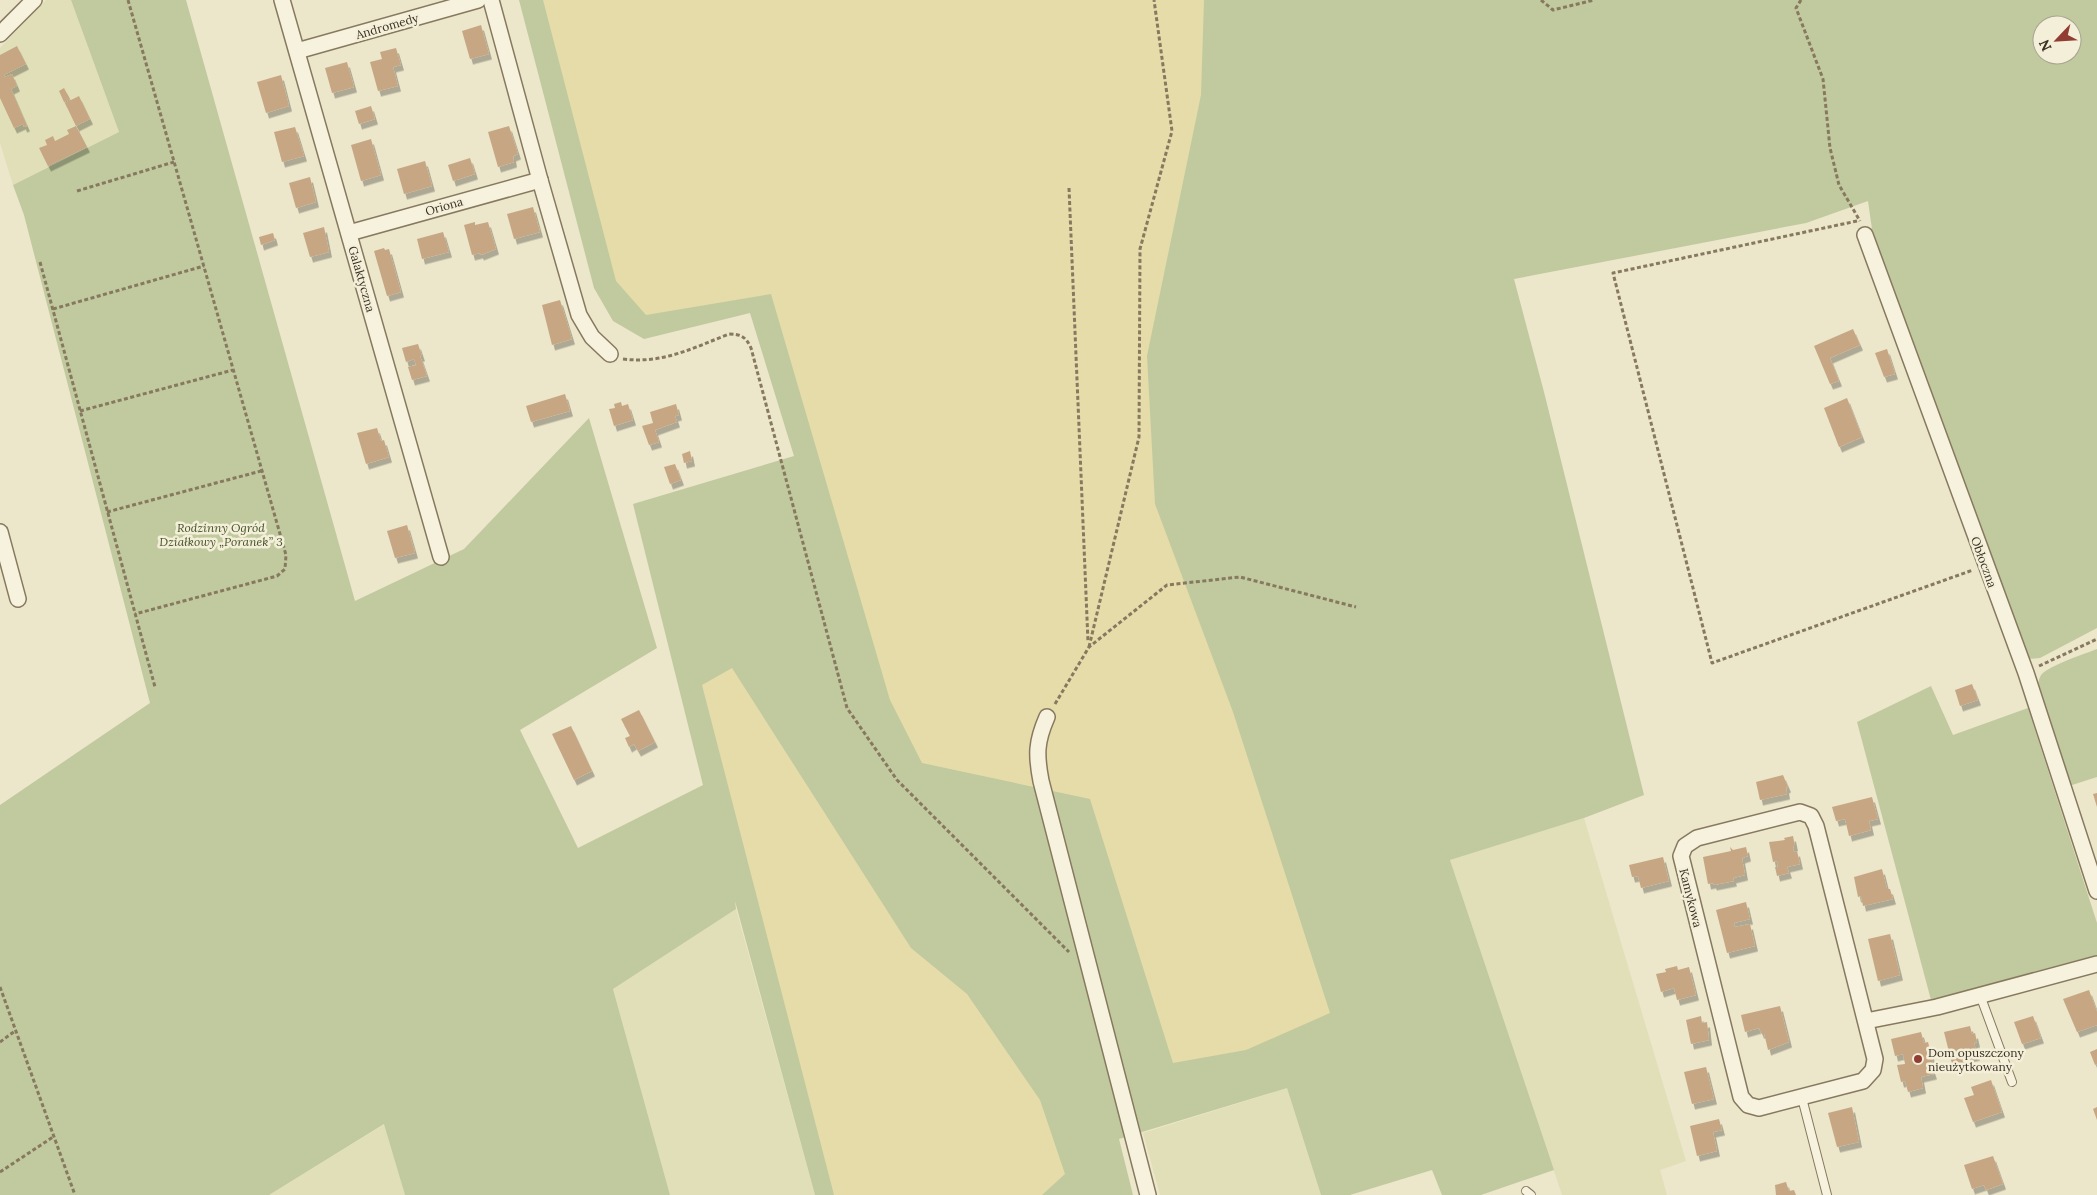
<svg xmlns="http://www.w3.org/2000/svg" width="2097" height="1195" font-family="Lora,serif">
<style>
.farmland{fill:#e1dfb8}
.green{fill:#c0ca9e;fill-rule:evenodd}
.sand{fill:#e5dca9}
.building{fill:#c7a783;filter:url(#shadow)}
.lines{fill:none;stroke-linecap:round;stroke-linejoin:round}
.service-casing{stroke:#87795f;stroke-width:10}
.minor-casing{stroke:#87795f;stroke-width:18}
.path{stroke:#87795f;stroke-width:3;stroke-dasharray:4 2.5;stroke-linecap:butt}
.service{stroke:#f7f2dd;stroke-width:8}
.minor{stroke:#f7f2dd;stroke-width:15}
.poi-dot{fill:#923d33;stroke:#f4efd9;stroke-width:2}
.labels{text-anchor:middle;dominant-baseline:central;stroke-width:5;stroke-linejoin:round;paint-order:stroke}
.street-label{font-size:12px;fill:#393022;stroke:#f4efd9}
.park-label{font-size:12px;font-style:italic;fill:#45542a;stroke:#f4efd9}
.poi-label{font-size:12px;fill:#393022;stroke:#f4efd9;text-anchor:start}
</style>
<defs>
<filter id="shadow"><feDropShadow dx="3" dy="5.5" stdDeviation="0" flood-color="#0004"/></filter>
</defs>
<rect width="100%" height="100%" fill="#ece6ca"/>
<g class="farmland">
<polygon points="46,0 71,0 119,132 13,185 0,143 0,48"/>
<polygon points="1584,818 1686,1161 1660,1170 1667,1195 1562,1195 1450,860"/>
<polygon points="736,909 815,1195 670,1195 613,989"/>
<polygon points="1287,1088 1321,1195 1160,1195 1143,1133"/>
<polygon points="385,1124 405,1195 269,1195"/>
</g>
<g class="green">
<path d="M 71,0 L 186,0 L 355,601 L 464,549 L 589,418 L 657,648 L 520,730 L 578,848 L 703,785 L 633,504 L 794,456 L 750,313 L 644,339 L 613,321 L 594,288 L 519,0 L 2097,0 L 2097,628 L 2040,658 L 2028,659 L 1873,236 L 1868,201 L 1806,223 L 1514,279 L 1544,392 L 1644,795 L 1584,818 L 1450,860 L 1554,1170 L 1481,1195 L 1442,1195 L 1432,1170 L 1350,1195 L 1321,1195 L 1287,1088 L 1119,1139 L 1133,1195 L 815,1195 L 735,901 L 736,909 L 613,989 L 670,1195 L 405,1195 L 384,1124 L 269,1195 L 0,1195 L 0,805 L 150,703 L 24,215 L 13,185 L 119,132 ZM 2042,25 L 2072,25 L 2072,55 L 2042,55 Z"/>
<path d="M 2097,649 L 2097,777 L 2069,786 L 2037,689 C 2038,684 2039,677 2042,674 C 2051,665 2084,654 2097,649 Z"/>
<polygon points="1931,686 1953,735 2028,708 2097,923 2097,955 1931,1000 1857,722"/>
</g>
<g class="sand">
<polygon points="543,0 1204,0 1201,95 1147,356 1155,504 1233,712 1330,1013 1246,1050 1173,1063 1090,799 922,763 890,700 771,294 646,315 616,281"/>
<polygon points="732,668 911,948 967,994 1040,1100 1065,1174 1042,1195 834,1195 702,685"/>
</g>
<g class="building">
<polygon points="481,25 489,54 470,59 462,31"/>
<polygon points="17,46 26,64 4,75 5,77 12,74 17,86 11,89 27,126 24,127 23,124 14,128 0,98 0,55"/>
<polygon points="396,48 401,65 393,67 398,86 378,91 370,62 382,59 380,52"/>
<polygon points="347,62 354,87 332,93 325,68"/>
<polygon points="281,75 289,106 266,113 257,82"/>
<polygon points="64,88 70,99 64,102 59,91"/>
<polygon points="79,96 90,119 76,126 65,103"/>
<polygon points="371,106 375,119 359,124 355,111"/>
<polygon points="76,126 87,147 48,166 39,148 47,145 45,140 53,136 55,141 69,134 67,130"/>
<polygon points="509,126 518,154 513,156 514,162 498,167 488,132"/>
<polygon points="295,127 304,156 282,162 274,132"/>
<polygon points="371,139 381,175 361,181 351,145"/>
<polygon points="470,158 475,174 453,181 448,165"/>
<polygon points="425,161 432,186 404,194 397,169"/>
<polygon points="310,177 316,202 296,208 289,183"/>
<polygon points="533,207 540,232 514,239 507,214"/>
<polygon points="475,222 475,225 488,222 496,249 481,255 480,253 472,255 464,225"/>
<polygon points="324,227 329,252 310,257 303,233"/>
<polygon points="443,232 449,252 422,259 417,239"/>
<polygon points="273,233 275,240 261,245 259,237"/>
<polygon points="384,248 385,250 389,249 401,292 387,296 374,251"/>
<polygon points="560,300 572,339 552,345 542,305"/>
<polygon points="1853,329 1860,345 1830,358 1839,381 1830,384 1814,346"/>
<polygon points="418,344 422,356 420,356 427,376 412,380 408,367 416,365 414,359 406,362 402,348"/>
<polygon points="1887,349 1895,374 1884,377 1875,353"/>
<polygon points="565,394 570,411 531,422 526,406"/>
<polygon points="1847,398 1862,437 1839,447 1824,408"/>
<polygon points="621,402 622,406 628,404 633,420 614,426 609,409 615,408 614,404"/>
<polygon points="676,404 679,415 675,416 677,422 655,430 659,442 649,445 642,426 653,423 650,412"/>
<polygon points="377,428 381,441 384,440 389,457 366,464 357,433"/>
<polygon points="690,451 692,461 684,463 682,454"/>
<polygon points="675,464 681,480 670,484 664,467"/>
<polygon points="407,525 415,553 395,558 387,531"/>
<polygon points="1972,684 1978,700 1960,706 1955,690"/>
<polygon points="639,710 655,742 638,751 634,744 629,747 625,738 630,736 621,719"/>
<polygon points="571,726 592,771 574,780 552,734"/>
<polygon points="1783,775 1788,787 1786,788 1787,794 1760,800 1756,782"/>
<polygon points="2097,793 2097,807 2093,794"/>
<polygon points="1872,797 1878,819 1869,821 1871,830 1849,836 1845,819 1836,821 1832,807"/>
<polygon points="1793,836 1795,846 1793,846 1794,852 1797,851 1800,864 1787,867 1789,873 1777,876 1775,867 1778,867 1777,861 1773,862 1769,842 1785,840 1784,838"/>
<polygon points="1730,847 1733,850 1746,847 1748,856 1742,858 1745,875 1733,878 1734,881 1714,885 1713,883 1708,884 1703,857 1731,851"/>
<polygon points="1663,857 1669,881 1641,888 1638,876 1632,877 1629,865"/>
<polygon points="1882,869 1887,889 1890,889 1893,899 1863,906 1861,896 1858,897 1854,877"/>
<polygon points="1746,902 1750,919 1734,923 1735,927 1750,924 1755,946 1727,953 1716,910"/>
<polygon points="1890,934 1900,975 1878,981 1868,939"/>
<polygon points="1677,966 1678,970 1689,967 1696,995 1677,1000 1674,988 1661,992 1656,974 1666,972 1665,969"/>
<polygon points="2089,990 2097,1012 2097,1025 2077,1032 2063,999"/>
<polygon points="1780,1006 1789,1042 1768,1050 1764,1033 1761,1033 1759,1028 1745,1032 1741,1015"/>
<polygon points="1701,1016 1702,1023 1707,1022 1709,1040 1691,1044 1686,1020"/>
<polygon points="2033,1016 2041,1038 2022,1044 2014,1022"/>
<polygon points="1970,1026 1972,1034 1975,1033 1977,1042 1974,1043 1977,1055 1966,1058 1967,1064 1953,1068 1944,1032"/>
<polygon points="1921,1032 1924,1043 1928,1042 1933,1062 1930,1062 1934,1074 1921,1077 1923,1088 1908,1092 1905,1081 1901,1082 1897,1065 1905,1064 1903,1054 1895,1056 1891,1039"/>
<polygon points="2097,1049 2097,1064 2095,1065 2090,1052"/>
<polygon points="1706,1067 1714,1099 1692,1104 1684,1072"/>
<polygon points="1991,1080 2002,1112 1973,1122 1964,1098 1974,1095 1971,1087"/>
<polygon points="1852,1107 1859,1142 1837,1147 1828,1113"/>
<polygon points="2097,1107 2097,1120 2093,1109"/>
<polygon points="1719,1119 1722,1130 1713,1132 1717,1151 1697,1156 1690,1126"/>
<polygon points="1993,1156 2003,1184 1986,1190 1984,1185 1972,1189 1964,1165"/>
<polygon points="1786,1182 1789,1191 1794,1190 1796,1195 1776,1195 1775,1185"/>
</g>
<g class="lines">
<g class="service-casing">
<g id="service">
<polyline points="1980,995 2012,1082"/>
<polyline points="1802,1098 1827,1195"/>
<polyline points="1526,1191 1531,1195"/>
</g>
</g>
<g class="minor-casing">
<g id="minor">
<polyline points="282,0 441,557"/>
<polyline points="491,0 540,180 579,315 592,337 610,354"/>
<polyline points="0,34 34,0"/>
<polyline points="297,51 478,0"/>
<polyline points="349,233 540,180"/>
<polyline points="1865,235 2026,673 2097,891"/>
<polyline points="0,532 18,599"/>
<path d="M 1047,717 C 1036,742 1036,755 1041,781 L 1148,1195"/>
<polygon points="1800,812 1811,816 1816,826 1875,1059 1873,1070 1863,1081 1759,1108 1748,1105 1741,1097 1681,856 1685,846 1697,838"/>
<polyline points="1866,1021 1937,1007 2097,964"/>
</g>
</g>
<g class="path">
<polyline points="128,0 286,555 285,569 277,576 135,614"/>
<polyline points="1541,0 1553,10 1594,0"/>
<polyline points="1801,0 1796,8 1823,79 1830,148 1839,185 1860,221"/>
<polyline points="1069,188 1088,642"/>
<polyline points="77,191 174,162"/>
<polyline points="1857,221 1613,273 1712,663 1973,570"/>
<polyline points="40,262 155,687"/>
<polyline points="53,309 204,266"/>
<path d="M 623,359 C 663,364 693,348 729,334 C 741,334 746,337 751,348 L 847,708 L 897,780 L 1069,952"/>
<polyline points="80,411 233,370"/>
<polyline points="107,512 261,471"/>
<polyline points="1089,647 1139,437 1140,249 1172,131 1154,0"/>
<polyline points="2039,666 2097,639"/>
<polyline points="1055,704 1089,647 1167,585 1240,577 1356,607"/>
<polyline points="0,987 75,1195"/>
<polyline points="0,1042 15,1031"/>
<polyline points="0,1172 53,1137"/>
</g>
<use href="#service" class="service"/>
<use href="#minor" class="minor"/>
</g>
<circle class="poi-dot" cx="1918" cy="1059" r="5"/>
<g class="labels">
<g class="street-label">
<text transform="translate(387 26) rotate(-16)">Andromedy</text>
<text transform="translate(444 206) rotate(-16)">Oriona</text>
<text transform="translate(362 279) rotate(74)">Galaktyczna</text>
<text transform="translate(1984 562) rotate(70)">Obłoczna</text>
<text transform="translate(1691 898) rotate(76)">Kamykowa</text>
</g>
<g class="park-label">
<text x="221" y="527">Rodzinny Ogród<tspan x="221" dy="14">Działkowy „Poranek” 3</tspan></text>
</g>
<g class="poi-label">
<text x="1928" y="1052">Dom opuszczony<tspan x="1928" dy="14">nieużytkowany</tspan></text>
</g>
</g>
<g transform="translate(2057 40) rotate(245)"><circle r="24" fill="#f4efd9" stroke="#a9a390"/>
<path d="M0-4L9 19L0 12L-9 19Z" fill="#923d33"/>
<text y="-8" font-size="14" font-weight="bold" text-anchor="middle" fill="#393022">N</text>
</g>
</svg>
